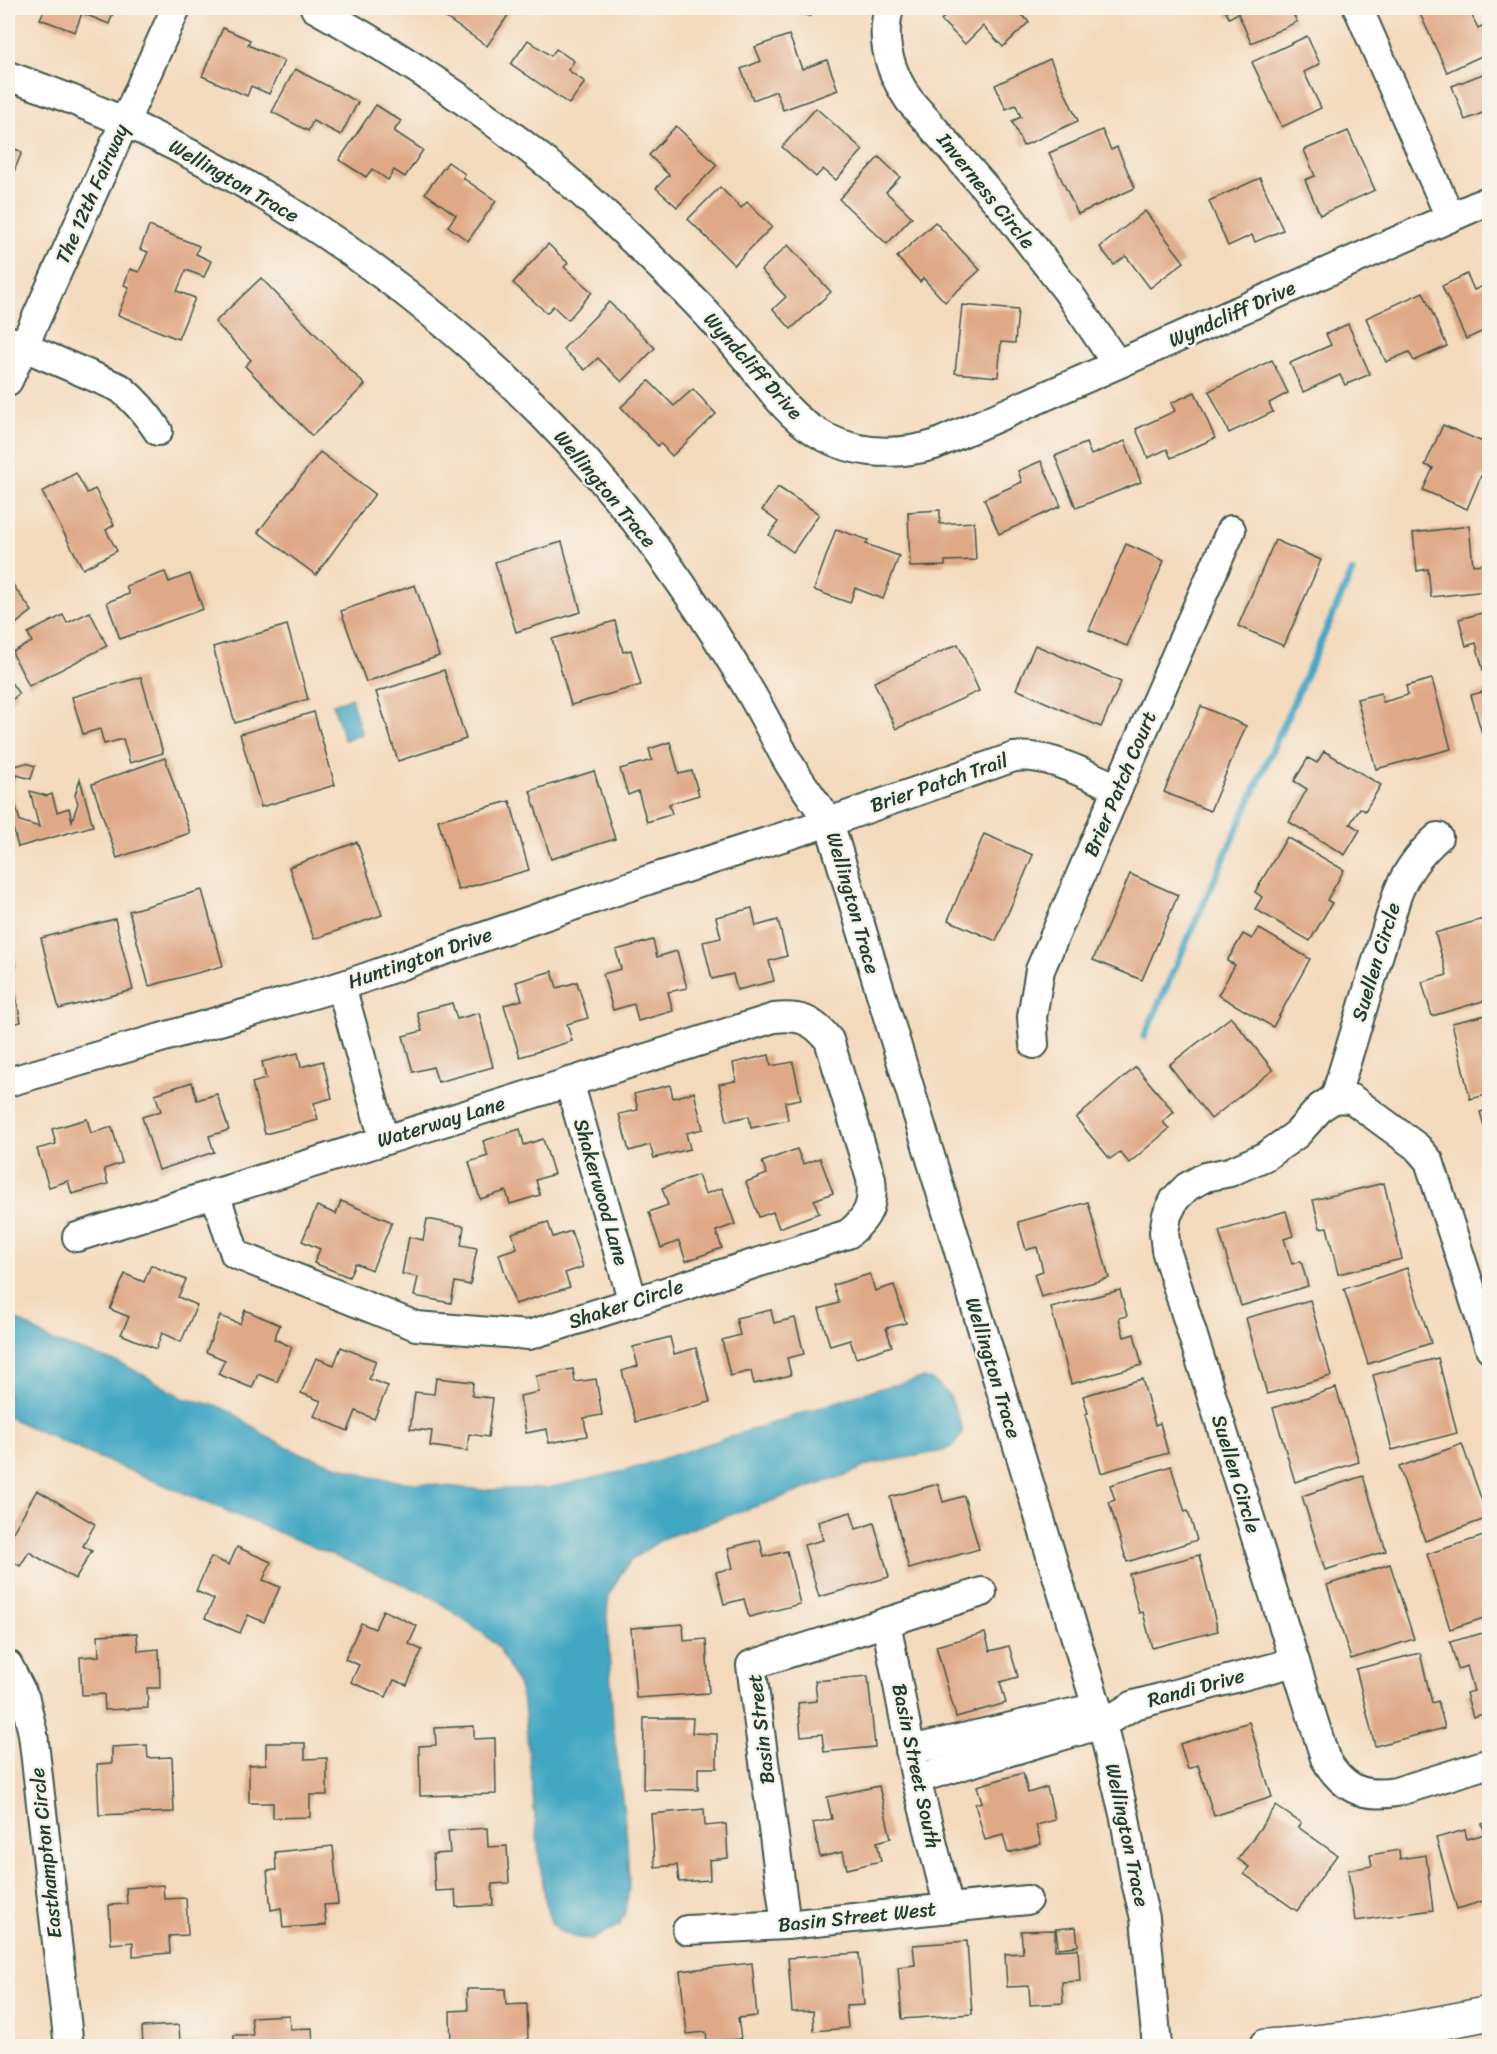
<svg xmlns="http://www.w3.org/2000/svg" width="1497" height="2054" font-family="Sriracha,sans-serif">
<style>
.water{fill:#43a7c3;stroke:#31727c;stroke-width:1.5}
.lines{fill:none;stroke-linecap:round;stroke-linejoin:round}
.stream{stroke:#43a7c3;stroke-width:7}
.building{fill:#dfa987}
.minor-casing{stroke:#3f5549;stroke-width:32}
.major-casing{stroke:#3f5549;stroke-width:36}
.minor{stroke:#fff;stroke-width:28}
.major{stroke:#fff;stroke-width:33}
.labels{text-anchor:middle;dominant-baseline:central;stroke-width:5;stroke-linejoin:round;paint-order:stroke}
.street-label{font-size:20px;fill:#1f3d34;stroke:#f7f3e8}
</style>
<rect width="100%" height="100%" fill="#f7f3e8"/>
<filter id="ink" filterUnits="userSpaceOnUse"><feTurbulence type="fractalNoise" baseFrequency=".0167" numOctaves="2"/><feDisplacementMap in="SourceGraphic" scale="12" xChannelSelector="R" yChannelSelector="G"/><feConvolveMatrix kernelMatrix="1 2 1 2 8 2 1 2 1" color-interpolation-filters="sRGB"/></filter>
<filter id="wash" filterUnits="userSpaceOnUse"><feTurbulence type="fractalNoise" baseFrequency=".008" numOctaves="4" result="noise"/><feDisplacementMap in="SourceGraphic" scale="24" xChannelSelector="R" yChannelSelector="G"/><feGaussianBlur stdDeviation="1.35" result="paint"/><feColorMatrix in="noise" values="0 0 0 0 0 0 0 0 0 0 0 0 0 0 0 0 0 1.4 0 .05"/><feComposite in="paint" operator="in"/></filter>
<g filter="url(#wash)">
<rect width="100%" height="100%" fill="#f4dabd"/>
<g class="water">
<polygon points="351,698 362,734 344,740 333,704"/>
<polygon points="8,1314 52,1341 122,1364 142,1374 183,1398 218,1406 233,1413 268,1437 297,1452 371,1477 397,1481 483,1490 547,1488 625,1471 873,1390 922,1378 932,1380 949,1395 962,1426 962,1434 958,1440 953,1446 943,1451 868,1465 854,1472 783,1497 664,1538 631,1560 620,1575 609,1595 607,1615 613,1724 627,1839 629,1888 625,1913 619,1926 593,1939 577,1938 559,1931 551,1922 547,1910 539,1858 524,1706 519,1687 498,1647 479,1630 429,1595 92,1455 8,1417"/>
</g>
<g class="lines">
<polyline class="stream" points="1144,1037 1352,572"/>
</g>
<g id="blocks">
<g class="building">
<polygon points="45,8 115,8 109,24 82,13 75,32 40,19"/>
<polygon points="438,8 506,8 511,11 487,46 436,11"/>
<polygon points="786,8 813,8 810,16"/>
<polygon points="954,8 1014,8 1029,22 1003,47 983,26 965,44 941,20"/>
<polygon points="1224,8 1290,8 1297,22 1251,43 1238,13 1229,18"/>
<polygon points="1435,8 1468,8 1478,28 1490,22 1490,52 1447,72 1420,14"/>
<polygon points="223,28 250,40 248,45 284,61 269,94 251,86 247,96 202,76"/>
<polygon points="789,35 802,69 827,60 838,90 783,110 776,91 753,100 741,69 761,61 755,47"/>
<polygon points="1307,36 1320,64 1304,72 1321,108 1282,127 1252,62"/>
<polygon points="528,40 551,56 556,49 574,61 568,70 585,82 569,104 511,64"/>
<polygon points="1050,59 1078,121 1023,146 1012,121 1021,117 1016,105 1006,109 995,85"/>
<polygon points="295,69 358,102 341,135 313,121 308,131 272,112"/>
<polygon points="1490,71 1490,123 1485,112 1465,120 1452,86"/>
<polygon points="376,105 401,121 394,131 423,150 405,177 394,170 388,180 372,169 366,177 339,160"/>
<polygon points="816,108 863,150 836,180 823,169 816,177 782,147"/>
<polygon points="676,126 717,165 677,207 656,188 669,175 649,155"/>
<polygon points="1102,130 1111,150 1117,147 1135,188 1078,214 1049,153"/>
<polygon points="1348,131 1375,190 1320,215 1305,180 1315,176 1304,150"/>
<polygon points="8,146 22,152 8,186"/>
<polygon points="879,157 900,177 886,192 912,217 887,244 839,199"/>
<polygon points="448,162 465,174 463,178 496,201 468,241 448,226 456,215 425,193"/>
<polygon points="1260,178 1283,230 1255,242 1252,235 1228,246 1209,201"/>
<polygon points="720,187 741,208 747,202 772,227 734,265 688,219"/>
<polygon points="1145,211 1184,262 1150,288 1126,256 1114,265 1100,247"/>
<polygon points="935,222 980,270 945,302 923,278 920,282 897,257"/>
<polygon points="149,226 199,246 196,254 211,261 204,277 186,270 177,291 195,298 178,339 118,315 129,287 124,285 130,269 139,272 148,252 140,249"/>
<polygon points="548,244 568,263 564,267 592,292 568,320 553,306 547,313 513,283"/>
<polygon points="788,245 831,292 791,329 773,309 786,297 761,270"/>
<polygon points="1467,274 1474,290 1490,283 1490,328 1466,339 1442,286"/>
<polygon points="261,278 365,385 312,436 245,366 251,360 215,322"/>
<polygon points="1423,292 1447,346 1414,361 1409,352 1386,362 1366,318"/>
<polygon points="609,302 655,348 622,382 598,358 585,370 563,349"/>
<polygon points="962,305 1018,310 1015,343 1001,342 998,377 955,373"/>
<polygon points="1348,324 1370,374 1345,385 1340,375 1303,392 1290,363 1331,345 1326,334"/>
<polygon points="1272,360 1288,393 1269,403 1273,412 1229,433 1209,391"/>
<polygon points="649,381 674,406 693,389 716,414 672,456 660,443 658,446 621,407"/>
<polygon points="1195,392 1215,438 1171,458 1167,449 1148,458 1136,429 1175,411 1171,403"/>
<polygon points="1443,425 1490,445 1490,478 1489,480 1481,476 1467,509 1423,490 1433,468 1425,465"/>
<polygon points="1125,441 1141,482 1076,508 1055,456 1086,443 1091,455"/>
<polygon points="320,452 375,494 316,575 258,532"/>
<polygon points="1041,461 1061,506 999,534 984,499 1022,482 1018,471"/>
<polygon points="76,473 87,493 95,489 114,525 106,530 117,551 83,569 42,492"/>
<polygon points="778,487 819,514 793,552 769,535 778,522 762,510"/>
<polygon points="940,510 940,524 974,522 976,560 945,561 945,566 910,567 908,512"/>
<polygon points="1469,526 1473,565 1484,564 1487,591 1431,597 1428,569 1417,571 1413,533"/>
<polygon points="836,529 868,540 866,544 899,556 883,599 855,588 850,603 814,590"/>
<polygon points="1275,540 1321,560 1284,646 1238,626"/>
<polygon points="562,542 581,612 516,632 495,562"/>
<polygon points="1126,544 1164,561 1127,646 1089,630"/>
<polygon points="165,572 169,582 190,574 203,609 120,639 107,602 129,594 126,586"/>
<polygon points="8,578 32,611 8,630"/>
<polygon points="415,585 439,656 366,682 341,611"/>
<polygon points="1490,611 1490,668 1483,670 1476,643 1466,646 1459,619"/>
<polygon points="90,612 107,646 29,686 12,652 32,642 28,633 63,615 67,623"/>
<polygon points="615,621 623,652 631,650 641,685 571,705 552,639"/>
<polygon points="287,625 308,699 235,723 213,647"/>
<polygon points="958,644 979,691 896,729 874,682"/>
<polygon points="1035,645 1121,682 1101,727 1016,689"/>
<polygon points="444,670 466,739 398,761 376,692"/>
<polygon points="141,677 163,753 130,763 123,739 104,744 100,729 83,734 72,697"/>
<polygon points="8,678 19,694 8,703"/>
<polygon points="1432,679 1451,749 1376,769 1357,699 1381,693 1383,702 1408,695 1406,686"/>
<polygon points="1490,690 1490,757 1489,758 1471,695"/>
<polygon points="1201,706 1246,726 1210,811 1164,792"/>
<polygon points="314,712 335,785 261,807 240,734"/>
<polygon points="670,742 679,774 692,771 699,795 669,804 672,814 647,822 638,791 628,795 620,769 652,760 649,749"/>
<polygon points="1324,751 1381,785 1365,811 1360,808 1350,824 1360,830 1345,855 1289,822 1307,789 1294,781 1308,758 1317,763"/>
<polygon points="165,758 190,833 117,858 92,784"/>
<polygon points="26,763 35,766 31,779 17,775 12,792 20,821 39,827 30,791 47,796 52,794 57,812 69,808 72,821 78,803 75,795 80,779 93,826 18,847 8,810 8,768"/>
<polygon points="594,771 615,839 551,859 530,791"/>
<polygon points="510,801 529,870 458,890 438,820"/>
<polygon points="984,834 1033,855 996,941 948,920"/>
<polygon points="1287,837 1344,870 1327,900 1332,903 1310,941 1255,909 1262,897 1255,892"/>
<polygon points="357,842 382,915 314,939 289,867"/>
<polygon points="1130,874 1178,895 1142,980 1093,960"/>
<polygon points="202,890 223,966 149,986 129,911"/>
<polygon points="752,908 756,926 778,920 787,956 769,961 774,981 737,990 733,974 712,979 703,942 721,938 716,917"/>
<polygon points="1490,917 1490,960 1484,962 1490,982 1490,999 1432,1016 1422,982 1447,975 1435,933"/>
<polygon points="115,919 133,990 59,1009 41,938"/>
<polygon points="1258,928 1310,959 1273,1027 1218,995 1235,965 1227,961 1243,934 1252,939"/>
<polygon points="8,933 16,967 8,969"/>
<polygon points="653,940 657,957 677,951 687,988 668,992 673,1011 638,1021 634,1004 613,1010 603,974 621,969 616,950"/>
<polygon points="552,971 557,988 577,982 588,1018 567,1024 572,1041 520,1057 504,1005 522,1000 516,982"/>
<polygon points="12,977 21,1022 8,1025 8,978"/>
<polygon points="452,1003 457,1019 479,1013 493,1067 438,1082 433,1067 413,1072 403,1036 422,1031 417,1012"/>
<polygon points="1490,1014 1490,1094 1470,1099 1452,1023"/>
<polygon points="1231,1017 1273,1070 1211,1119 1169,1065"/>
<polygon points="298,1053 301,1067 323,1061 332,1098 314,1103 318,1120 265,1134 252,1083 266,1079 262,1062"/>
<polygon points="769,1055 771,1066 793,1062 801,1099 785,1102 788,1120 751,1128 749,1116 727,1121 719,1084 736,1081 733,1063"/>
<polygon points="1136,1067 1174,1112 1163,1122 1169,1129 1129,1163 1120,1152 1110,1159 1076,1118"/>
<polygon points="192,1082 197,1100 217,1094 229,1130 209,1136 214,1152 159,1170 142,1117 161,1111 155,1094"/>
<polygon points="670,1085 673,1098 694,1092 703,1129 686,1133 690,1149 654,1158 650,1145 629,1151 619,1114 638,1110 634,1094"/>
<polygon points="1490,1109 1490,1143 1489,1143 1480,1112"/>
<polygon points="87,1119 91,1133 112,1127 122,1163 104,1169 108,1184 72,1194 68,1181 49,1187 37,1149 56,1144 52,1129"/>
<polygon points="520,1129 524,1145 543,1139 554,1174 536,1180 540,1195 510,1204 506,1191 480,1199 469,1162 488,1156 483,1141"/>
<polygon points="797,1149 803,1164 820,1158 833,1193 814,1200 819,1213 779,1228 773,1212 759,1217 746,1182 767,1174 762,1162"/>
<polygon points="698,1175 705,1194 722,1188 735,1224 716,1231 722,1248 686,1261 679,1241 661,1248 649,1212 668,1205 662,1188"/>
<polygon points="1384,1183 1402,1259 1338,1274 1327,1227 1320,1228 1313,1200"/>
<polygon points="341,1201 392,1222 372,1270 355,1263 349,1277 314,1263 320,1249 302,1241 317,1206 336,1214"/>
<polygon points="1088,1202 1109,1278 1041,1297 1034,1274 1043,1271 1037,1247 1026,1250 1018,1222"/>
<polygon points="1286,1211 1293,1236 1284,1239 1292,1264 1301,1261 1308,1286 1241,1306 1219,1231"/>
<polygon points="427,1219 464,1226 461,1245 477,1248 470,1285 455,1282 451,1303 414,1296 418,1277 402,1274 409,1237 423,1240"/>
<polygon points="548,1222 553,1237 571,1231 583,1267 565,1273 570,1287 515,1304 499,1254 517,1248 512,1233"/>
<polygon points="151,1265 186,1280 178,1297 197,1305 181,1342 162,1333 156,1349 121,1334 129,1317 110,1309 125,1274 144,1282"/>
<polygon points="1407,1268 1431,1343 1368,1364 1344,1289"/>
<polygon points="870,1274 875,1291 894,1285 906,1323 886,1328 892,1346 856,1358 850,1340 830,1346 819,1309 839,1303 833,1285"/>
<polygon points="1120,1290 1127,1316 1119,1318 1124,1337 1134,1334 1142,1365 1071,1384 1051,1308"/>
<polygon points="1310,1300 1331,1376 1267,1394 1246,1318"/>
<polygon points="245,1310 280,1325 274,1339 292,1347 277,1382 258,1374 252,1388 218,1374 225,1360 206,1352 220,1316 240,1324"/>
<polygon points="771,1310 774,1323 795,1318 804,1354 787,1358 791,1375 754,1384 751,1371 730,1376 722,1340 740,1335 736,1318"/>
<polygon points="670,1337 674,1354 696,1348 710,1402 636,1422 622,1371 638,1366 633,1347"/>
<polygon points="341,1347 376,1361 369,1379 388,1386 374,1419 356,1411 348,1431 314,1416 321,1401 301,1393 316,1358 334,1365"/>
<polygon points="1438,1358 1457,1433 1392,1450 1373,1375"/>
<polygon points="573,1369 575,1382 596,1379 602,1415 584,1418 587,1436 549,1443 547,1429 526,1433 520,1396 539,1392 536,1376"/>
<polygon points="436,1378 473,1382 472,1396 493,1398 488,1437 469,1434 467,1451 430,1446 432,1431 410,1429 415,1392 434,1394"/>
<polygon points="1142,1379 1155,1425 1160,1423 1168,1453 1101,1473 1085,1414 1088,1413 1083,1396"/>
<polygon points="1336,1388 1359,1462 1295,1482 1273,1408"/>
<polygon points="1462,1444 1488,1518 1425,1541 1399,1467"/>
<polygon points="1171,1466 1185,1512 1188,1511 1197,1540 1127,1562 1109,1502 1115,1500 1110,1485"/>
<polygon points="1363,1476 1386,1551 1325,1570 1302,1496"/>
<polygon points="938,1484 943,1502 964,1496 979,1549 909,1569 890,1497"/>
<polygon points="37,1490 95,1524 83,1546 92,1551 75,1579 29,1552 20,1566 8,1559 8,1541"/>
<polygon points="851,1512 856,1529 874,1523 889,1577 819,1597 804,1545 823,1540 818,1522"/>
<polygon points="1490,1534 1490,1616 1450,1629 1427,1554"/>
<polygon points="760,1540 764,1557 787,1551 800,1604 749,1617 744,1599 724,1604 716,1572 733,1568 728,1548"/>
<polygon points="237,1547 271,1562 263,1580 280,1587 264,1622 248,1615 240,1633 205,1618 214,1599 196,1591 211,1557 229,1565"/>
<polygon points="1199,1555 1218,1631 1152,1648 1143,1612 1139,1613 1129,1574"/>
<polygon points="1390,1564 1414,1639 1351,1659 1327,1585"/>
<polygon points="383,1610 417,1626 409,1644 422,1650 407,1685 394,1680 386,1697 351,1682 359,1665 345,1659 361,1623 375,1629"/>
<polygon points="683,1624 684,1641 706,1639 709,1693 636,1698 631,1628"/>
<polygon points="1490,1631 1490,1712 1473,1717 1466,1693 1474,1691 1467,1666 1458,1669 1450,1642"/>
<polygon points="137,1633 138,1651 159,1649 160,1688 147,1688 148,1708 105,1710 104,1694 82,1695 80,1657 99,1656 98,1635"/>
<polygon points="985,1633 990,1651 1009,1646 1018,1677 1000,1682 1006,1703 956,1717 936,1646"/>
<polygon points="1420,1653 1432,1703 1438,1701 1445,1728 1375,1746 1356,1669"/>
<polygon points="868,1676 875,1747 824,1752 822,1734 801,1736 798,1703 817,1701 815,1681"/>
<polygon points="644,1718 693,1718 692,1733 717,1734 717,1768 698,1768 698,1790 643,1789"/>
<polygon points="1249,1722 1272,1797 1214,1816 1198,1765 1188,1769 1180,1744"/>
<polygon points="474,1726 474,1739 495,1738 496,1794 420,1796 419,1746 436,1745 435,1728"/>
<polygon points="266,1743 305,1743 305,1759 327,1758 327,1795 310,1795 310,1817 273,1818 273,1803 249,1803 249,1765 266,1764"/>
<polygon points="147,1745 148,1758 172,1757 174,1812 99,1815 97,1764 112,1763 112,1747"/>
<polygon points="1023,1773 1028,1793 1047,1787 1055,1820 1036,1825 1041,1844 1008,1853 1003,1835 985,1840 975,1804 982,1802 977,1786"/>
<polygon points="879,1786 891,1838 877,1842 881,1861 847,1869 843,1852 820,1857 813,1823 832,1819 827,1797"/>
<polygon points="1276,1806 1301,1823 1298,1827 1337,1855 1297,1911 1244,1874 1249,1867 1238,1859"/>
<polygon points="704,1809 705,1826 726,1824 728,1858 709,1860 710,1880 679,1882 677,1865 655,1867 651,1814"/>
<polygon points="1490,1822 1490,1899 1457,1909 1436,1838 1465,1830 1467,1839 1485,1834 1482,1824"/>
<polygon points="487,1828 488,1847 507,1846 509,1883 492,1884 493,1905 456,1907 455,1890 435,1891 433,1854 450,1853 448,1831"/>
<polygon points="333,1846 338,1904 324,1905 326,1925 283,1928 281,1908 271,1910 267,1871 276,1870 275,1852"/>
<polygon points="1399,1850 1400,1859 1426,1855 1433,1910 1355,1921 1348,1870 1372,1866 1370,1855"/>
<polygon points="163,1885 164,1899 186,1898 188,1935 169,1936 170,1953 133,1956 133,1942 111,1944 109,1905 127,1904 126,1888"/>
<polygon points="1076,1927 1078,1946 1058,1948 1056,1929"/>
<polygon points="1055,1930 1055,1950 1078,1949 1080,1981 1062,1982 1063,2003 1030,2005 1029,1986 1007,1987 1005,1954 1023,1953 1021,1931"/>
<polygon points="967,1941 972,2014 902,2019 898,1967 915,1965 913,1945"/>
<polygon points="859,1953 864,2005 846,2006 848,2028 814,2031 813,2011 792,2012 788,1958"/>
<polygon points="752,1963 757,2016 738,2018 741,2039 707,2042 706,2032 687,2034 680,1971"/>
<polygon points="467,1989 505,1989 506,2005 527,2004 528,2041 510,2042 510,2046 451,2046 450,2011 468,2010"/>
<polygon points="289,2015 290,2029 312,2028 313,2046 234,2046 234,2035 253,2035 251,2017"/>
<polygon points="179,2025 180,2042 202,2041 203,2046 143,2046 142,2027"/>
</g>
</g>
</g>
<g filter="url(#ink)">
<use href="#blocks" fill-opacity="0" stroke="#3f5549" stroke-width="1.5"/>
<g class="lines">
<g class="minor-casing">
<g id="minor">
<path d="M 315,8 C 397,53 475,105 548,164 C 595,202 638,245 681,287 C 704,310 727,335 748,361 C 768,385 786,413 813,430 C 849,454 892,457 934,445 L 1490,200"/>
<path d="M 889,8 C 880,41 890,72 909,100 L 1007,213 L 1068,292 L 1117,364"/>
<polyline points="1358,8 1450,217"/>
<path d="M 8,76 C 258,161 498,333 655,547 C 687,591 718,637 746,685 C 761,709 773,735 787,760 C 799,781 815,801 829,822 L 1102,1724 L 1125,1818 L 1135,1878 L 1145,1918 L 1157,2046"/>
<path d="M 8,340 L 120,388 C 136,401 147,414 158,431"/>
<polyline points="8,381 176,8"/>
<polyline points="341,986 384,1140"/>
<polyline points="1034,1044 1032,1017 1040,970 1118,788 1231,530"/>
<path d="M 8,1082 L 341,986 L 648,880 L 829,822 L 1014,757 C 1050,753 1085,775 1118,788"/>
<polyline points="569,1082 633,1302"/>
<path d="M 1335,1098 L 1397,895 C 1406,871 1419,854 1438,837"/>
<path d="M 77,1237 L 774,1018 C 800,1015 813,1020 829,1040 L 871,1179 C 874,1205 868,1218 848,1234 L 529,1335 L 416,1326 L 235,1254 L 215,1193"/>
<path d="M 1490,1348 L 1429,1161 L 1417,1147 L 1352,1099 L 1335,1098 L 1321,1107 L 1297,1134 L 1266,1156 L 1230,1172 L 1205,1177 L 1187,1187 L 1175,1199 L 1167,1215 L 1164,1232 L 1166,1250 L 1325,1758 C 1342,1788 1362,1798 1396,1792 L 1490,1763"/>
<polyline points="886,1622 916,1779 949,1908"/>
<polyline points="8,1665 25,1699 33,1734 69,2046"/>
<polyline points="910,1750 1090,1709"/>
<polyline points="916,1779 1102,1724 1134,1705 1295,1662"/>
<polyline points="786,1925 751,1665 982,1592"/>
<polyline points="687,1930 786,1925 1027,1900"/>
</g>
</g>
<g class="major-casing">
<path id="major" d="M 1266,2046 C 1342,2042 1416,2028 1490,2013"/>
</g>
<use href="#minor" class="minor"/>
<use href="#major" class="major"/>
</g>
</g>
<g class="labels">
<g class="street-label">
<text transform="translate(234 181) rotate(30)">Wellington Trace</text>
<text transform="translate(986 191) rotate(51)">Inverness Circle</text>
<text transform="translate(92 194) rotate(-66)">The 12th Fairway</text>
<text transform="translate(1232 314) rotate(-24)">Wyndcliff Drive</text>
<text transform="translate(753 366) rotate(48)">Wyndcliff Drive</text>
<text transform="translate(605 489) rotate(50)">Wellington Trace</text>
<text transform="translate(939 783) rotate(-19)">Brier Patch Trail</text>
<text transform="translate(1120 784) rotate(-67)">Brier Patch Court</text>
<text transform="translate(853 903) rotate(74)">Wellington Trace</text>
<text transform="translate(420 958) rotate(-19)">Huntington Drive</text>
<text transform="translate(1376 962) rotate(-73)">Suellen Circle</text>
<text transform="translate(441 1122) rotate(-17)">Waterway Lane</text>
<text transform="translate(601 1192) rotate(74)">Shakerwood Lane</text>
<text transform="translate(626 1304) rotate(-18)">Shaker Circle</text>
<text transform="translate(993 1368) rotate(73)">Wellington Trace</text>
<text transform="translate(1236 1474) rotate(73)">Suellen Circle</text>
<text transform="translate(1196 1688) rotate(-15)">Randi Drive</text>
<text transform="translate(761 1729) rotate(-97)">Basin Street</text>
<text transform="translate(916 1766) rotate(78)">Basin Street South</text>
<text transform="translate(1127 1835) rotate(78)">Wellington Trace</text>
<text transform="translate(46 1853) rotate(-96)">Easthampton Circle</text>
<text transform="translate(857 1917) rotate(-6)">Basin Street West</text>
</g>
</g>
<rect width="1497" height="2054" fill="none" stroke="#f7f3e8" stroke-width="30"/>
</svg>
